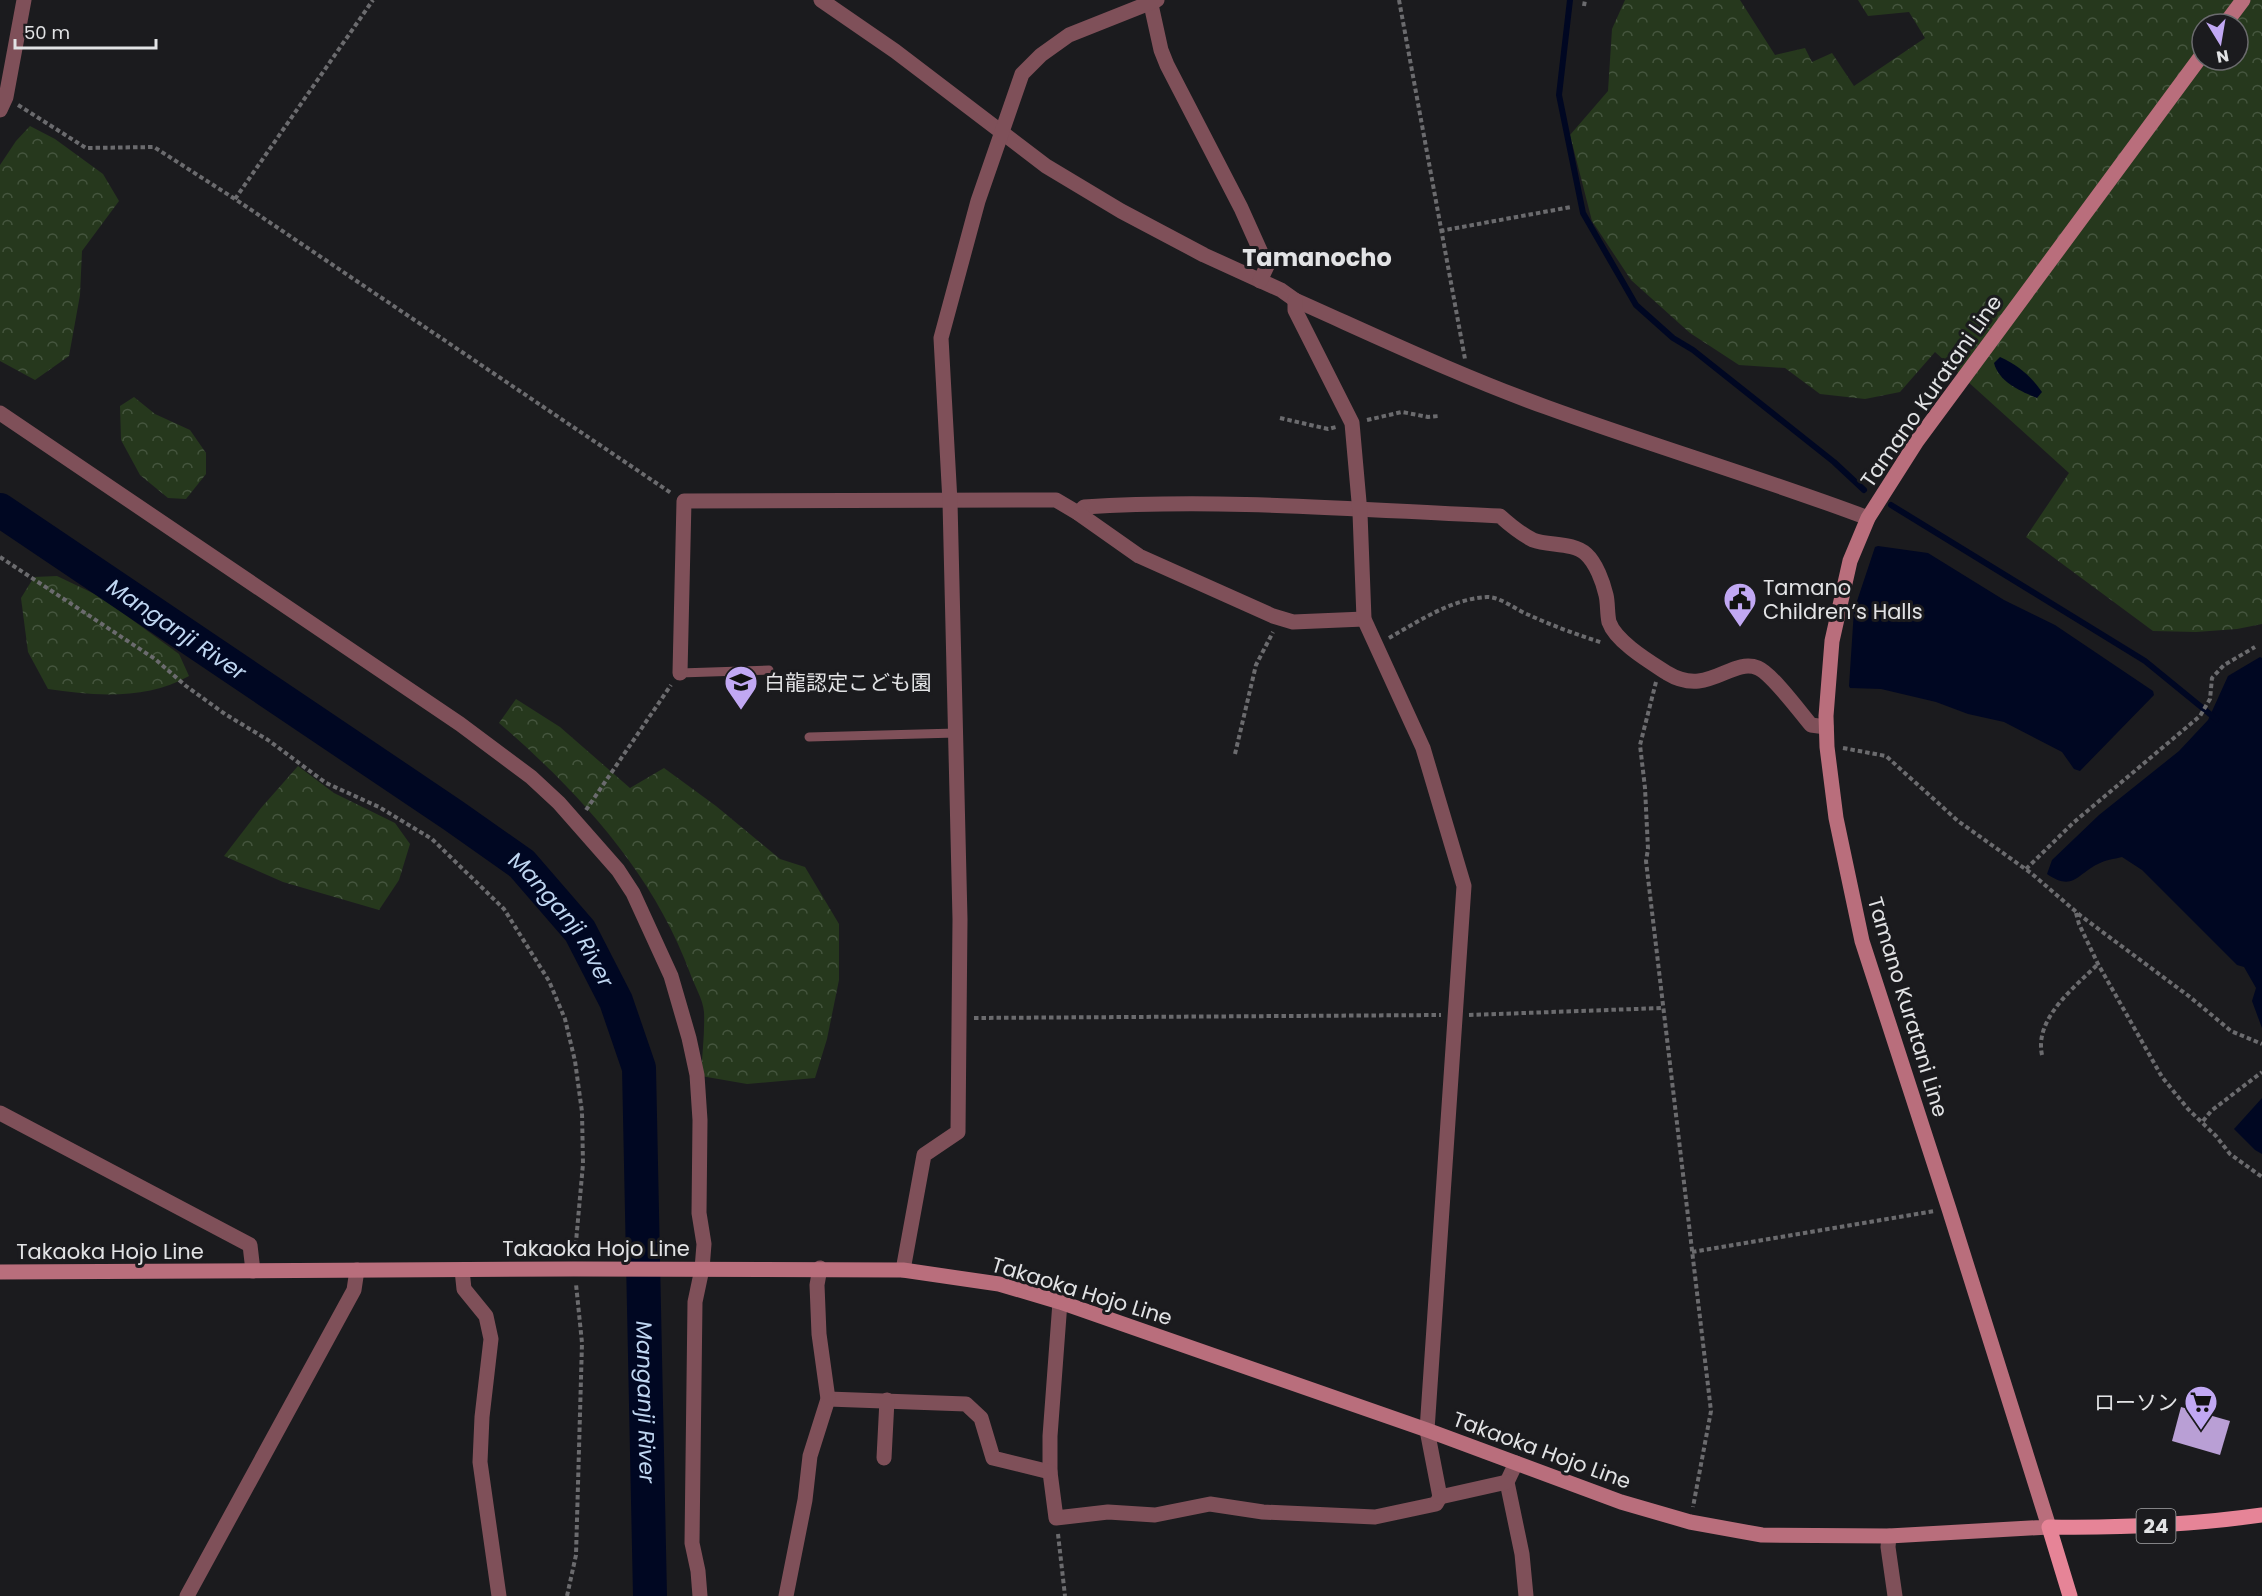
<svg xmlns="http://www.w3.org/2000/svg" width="2262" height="1596" font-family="Poppins,'Noto Sans JP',sans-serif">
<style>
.forest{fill:url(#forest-crowns);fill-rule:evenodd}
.water{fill:#000722}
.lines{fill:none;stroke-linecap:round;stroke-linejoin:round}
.stream{stroke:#000722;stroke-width:6}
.river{stroke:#000722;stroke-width:34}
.building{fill:#b99fd5}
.path{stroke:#6b6b6e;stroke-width:4;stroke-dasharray:4.5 3;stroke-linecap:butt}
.service{stroke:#7f5059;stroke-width:9}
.minor{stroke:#7f5059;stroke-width:15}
.secondary{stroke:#b96e7c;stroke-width:15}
.primary{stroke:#e68497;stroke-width:15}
.labels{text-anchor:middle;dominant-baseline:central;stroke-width:6;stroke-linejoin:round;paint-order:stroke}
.shield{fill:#1b1b1e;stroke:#a6a7a9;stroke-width:1.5}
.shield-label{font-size:20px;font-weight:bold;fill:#e2e3e5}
.street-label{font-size:21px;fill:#e2e3e5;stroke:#1b1b1e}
.poi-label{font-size:21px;fill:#e2e3e5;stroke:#1b1b1e;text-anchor:start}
.water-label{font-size:22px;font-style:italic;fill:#bfd6f1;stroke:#1b1b1e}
.quarter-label{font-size:24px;font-weight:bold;fill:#e2e3e5;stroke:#1b1b1e}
</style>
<defs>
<pattern id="forest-crowns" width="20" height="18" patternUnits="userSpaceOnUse" patternTransform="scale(1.5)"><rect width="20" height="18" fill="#26381d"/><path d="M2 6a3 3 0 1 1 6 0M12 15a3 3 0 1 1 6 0" fill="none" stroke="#45553e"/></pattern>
</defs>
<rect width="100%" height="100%" fill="#1b1b1e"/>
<g class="forest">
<path d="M 1625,0 L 1740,0 L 1775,55 L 1805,48 L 1812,62 L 1832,53 L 1854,86 L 1925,38 L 1909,12 L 1868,16 L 1858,0 L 2262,0 L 2262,624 L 2237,629 L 2196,632 L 2153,631 L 2026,537 L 2069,473 L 1935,352 L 1900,392 L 1865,399 L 1820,394 L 1785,368 L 1739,365 L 1690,333 L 1631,280 L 1592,221 L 1570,135 L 1608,91 L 1612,29 ZM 2202,24 L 2238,24 L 2238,60 L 2202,60 Z"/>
<polygon points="30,126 55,139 103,174 119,201 82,251 80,295 69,356 35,380 0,361 0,165 16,141"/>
<polygon points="134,397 155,414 190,430 206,453 206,474 186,499 168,498 140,475 121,440 120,406"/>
<path d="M 57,576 L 101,597 L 179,654 L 189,676 C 147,700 94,696 48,689 L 28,652 L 21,598 L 34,577 Z"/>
<path d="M 516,699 L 560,727 L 630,788 L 664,768 L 716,806 L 780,859 L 805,867 L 839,924 L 839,980 L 827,1039 L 815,1078 L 747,1084 L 701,1076 C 702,1055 705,1032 704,1012 C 703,999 694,985 690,973 C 654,874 578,791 499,723 Z"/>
<polygon points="298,766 334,793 395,823 410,844 399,880 379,910 283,882 224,856 261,808"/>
</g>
<g class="water">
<path d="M 2000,357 C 2019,366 2031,376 2042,392 L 2037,398 C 2020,391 1999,382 1994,363 Z"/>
<polygon points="1878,546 1928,553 2004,600 2055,625 2153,691 2154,695 2080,771 2074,769 2062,752 2004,722 1968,714 1936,702 1881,689 1850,688 1849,686 1854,610 1875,547"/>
<path d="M 2260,657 L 2262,658 L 2262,1028 L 2252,1001 L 2256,988 L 2244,967 L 2237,965 L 2142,870 L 2122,857 C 2114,859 2105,860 2098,864 C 2077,874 2073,892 2047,874 L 2052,860 L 2099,815 L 2179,751 L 2208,720 L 2228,676 Z"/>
<polygon points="2262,1098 2262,1154 2255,1150 2234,1129"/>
</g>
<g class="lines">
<g class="stream">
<polyline points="1570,0 1559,95 1583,213 1636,305 1673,338 1693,350 1834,462 1864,490"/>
<polyline points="1891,505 2145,661 2216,719"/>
</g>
<path class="river" id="s1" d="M 0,510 L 454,816 L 522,864 L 580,931 L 616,1001 L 639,1068 L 650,1596"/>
</g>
<polygon class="building" points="2181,1407 2230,1421 2220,1455 2172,1441"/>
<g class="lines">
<g class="path">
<polyline points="1399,0 1465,359"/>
<polyline points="1584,6 1585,0"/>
<polyline points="18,105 86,148 154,147 235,199 671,493"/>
<polyline points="235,199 373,0"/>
<polyline points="1440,231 1571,207"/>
<polyline points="1280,418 1328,429 1336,427"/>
<polyline points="1367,420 1402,412 1428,417 1439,416"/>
<polyline points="0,557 155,659 186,686 225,714 268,740 326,783 379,807 432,839 504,909 549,981 565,1019 575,1061 582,1112 583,1164 575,1253"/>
<path d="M 1389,638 C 1419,621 1451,599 1487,597 C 1501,597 1516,610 1529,615 C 1553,626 1578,635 1603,643"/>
<polyline points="1656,682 1640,745 1645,788 1648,849 1646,861 1711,1411 1693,1507"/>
<polyline points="1843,748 1886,756 1958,821 2031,873 2081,916 2190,997 2231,1031 2262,1044"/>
<polyline points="1235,754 1256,665 1273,632"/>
<polyline points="586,810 671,685"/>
<polyline points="2026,869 2073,823 2200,716 2210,699 2212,678 2224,665 2255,647"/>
<polyline points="2076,913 2079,924 2098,964 2162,1077 2188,1109 2216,1136 2230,1154 2262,1177"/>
<polyline points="1469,1015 1663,1008"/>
<polyline points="974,1018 1441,1015"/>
<path d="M 2042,1055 C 2034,1018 2075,987 2098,964"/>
<polyline points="2203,1121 2211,1111 2262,1072"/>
<polyline points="1692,1252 1934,1211"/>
<polyline points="1058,1534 1065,1596"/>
<polyline points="567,1596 576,1555 582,1343 576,1284"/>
</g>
<g class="service">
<polyline points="680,673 769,670"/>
<polyline points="809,737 956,733"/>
</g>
<g class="minor">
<path d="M 821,0 L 895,51 L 1046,166 L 1121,211 L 1204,255 L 1281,290 L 1295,300 C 1378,337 1460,376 1546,407 C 1653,446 1762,478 1868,518"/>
<polyline points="1150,0 1161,50 1167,65 1241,208 1267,266 1260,281"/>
<polyline points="0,110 6,97 24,0"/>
<polyline points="0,413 460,724 531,777 559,803 618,870 633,893 671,976 689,1038 697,1075 700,1120 699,1213 704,1244 702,1269 695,1302 692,1543 698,1571 700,1596"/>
<path d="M 1078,513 L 1084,507 C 1223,498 1361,510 1500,516 C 1510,525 1521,534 1533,540 C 1549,546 1573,542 1586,554 C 1596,563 1603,582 1606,595 C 1608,603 1607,613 1609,622 C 1616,642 1650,662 1667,673 C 1708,698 1731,657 1758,668 C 1772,674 1800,712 1811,725 L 1826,727"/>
<polyline points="680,673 684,501 1056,500 1078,513 1139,556 1273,616 1293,622 1364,619"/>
<polyline points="0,1113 250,1245 253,1271"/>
<polyline points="462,1270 464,1289 486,1316 491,1339 482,1417 480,1462 499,1596"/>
<polyline points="903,1270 924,1155 958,1132 960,919 950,502 941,338 978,201 1022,74 1041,55 1069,35 1157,0"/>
<polyline points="1060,1302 1050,1436 1050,1472 1056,1518 1108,1512 1155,1515 1210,1504 1263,1512 1375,1517 1436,1504 1440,1497 1427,1430 1464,886 1423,748 1364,619 1360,513 1352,423 1295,310 1295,300"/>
<polyline points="828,1399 966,1404 981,1418 993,1458 1050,1472"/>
<polyline points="884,1458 887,1400"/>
<polyline points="1516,1463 1507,1482 1522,1554 1526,1596"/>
<polyline points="1440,1497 1507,1482"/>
<polyline points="1889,1536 1888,1547 1895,1596"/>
<polyline points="187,1596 354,1290 357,1270"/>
<polyline points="786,1596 805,1500 810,1456 828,1399 819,1334 817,1285 820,1268"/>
</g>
<g class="secondary">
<polyline points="2225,24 2243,0"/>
<polyline points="0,1272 574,1269 903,1270 999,1284 1060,1302 1427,1430 1621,1502 1690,1522 1762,1535 1889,1536 2049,1527 1949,1209 1862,941 1836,818 1827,747 1826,716 1832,641 1850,561 1868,518 1917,441 2202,55"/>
</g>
<path class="primary" d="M 2070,1596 L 2049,1527 C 2120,1528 2191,1525 2262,1515"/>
</g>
<defs>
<g id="civic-pin" transform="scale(1.725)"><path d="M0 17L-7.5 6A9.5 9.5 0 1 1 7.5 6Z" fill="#c1a8f3" stroke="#1b1b1e"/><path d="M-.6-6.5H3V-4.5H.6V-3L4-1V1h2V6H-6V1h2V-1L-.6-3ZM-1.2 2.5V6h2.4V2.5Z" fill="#111"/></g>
<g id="school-pin" transform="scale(1.725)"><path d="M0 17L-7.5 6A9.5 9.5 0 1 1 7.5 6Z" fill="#c1a8f3" stroke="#1b1b1e"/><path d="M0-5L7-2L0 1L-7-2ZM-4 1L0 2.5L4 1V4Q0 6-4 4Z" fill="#111"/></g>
<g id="supermarket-pin" transform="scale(1.725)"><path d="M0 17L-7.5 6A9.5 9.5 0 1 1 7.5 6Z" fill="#c1a8f3" stroke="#1b1b1e"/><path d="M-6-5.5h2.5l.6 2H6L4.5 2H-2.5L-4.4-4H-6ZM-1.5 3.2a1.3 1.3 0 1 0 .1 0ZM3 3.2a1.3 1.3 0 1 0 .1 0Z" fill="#111"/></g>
</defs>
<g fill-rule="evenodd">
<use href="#civic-pin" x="1740" y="599"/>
<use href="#school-pin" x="741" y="682"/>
<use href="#supermarket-pin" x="2201" y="1402"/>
</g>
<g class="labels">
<rect class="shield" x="2136.5" y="1509" width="39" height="34" rx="4.5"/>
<g class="shield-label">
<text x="2156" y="1526">24</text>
</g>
<g class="street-label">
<text transform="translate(1931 391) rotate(-55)">Tamano Kuratani Line</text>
<text transform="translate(1908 1007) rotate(73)">Tamano Kuratani Line</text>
<text x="596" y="1248">Takaoka Hojo Line</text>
<text x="110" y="1251">Takaoka Hojo Line</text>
<text transform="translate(1082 1291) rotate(17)">Takaoka Hojo Line</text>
<text transform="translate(1542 1450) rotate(20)">Takaoka Hojo Line</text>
</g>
<g class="poi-label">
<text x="1763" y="587">Tamano<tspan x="1763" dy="24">Children’s Halls</tspan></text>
<text x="764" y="682">白龍認定こども園</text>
<text x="2178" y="1402" text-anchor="end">ローソン</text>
</g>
<g class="water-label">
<text stroke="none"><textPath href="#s1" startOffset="213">Manganji River</textPath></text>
<text stroke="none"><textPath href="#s1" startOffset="699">Manganji River</textPath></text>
<text stroke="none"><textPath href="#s1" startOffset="1203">Manganji River</textPath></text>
</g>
<g class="quarter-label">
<text x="1317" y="257">Tamanocho</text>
</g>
</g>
<g transform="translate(2220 42) rotate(169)"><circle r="28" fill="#1b1b1e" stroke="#6b6b6e" stroke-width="1.5"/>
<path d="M0-4.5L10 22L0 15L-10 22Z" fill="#c1a8f3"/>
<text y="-9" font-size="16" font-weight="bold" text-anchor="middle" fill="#e2e3e5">N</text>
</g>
<path d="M15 39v9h141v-9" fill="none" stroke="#e2e3e5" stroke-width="3"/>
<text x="24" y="39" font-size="18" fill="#e2e3e5" stroke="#1b1b1e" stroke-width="4.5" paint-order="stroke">50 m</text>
</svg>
